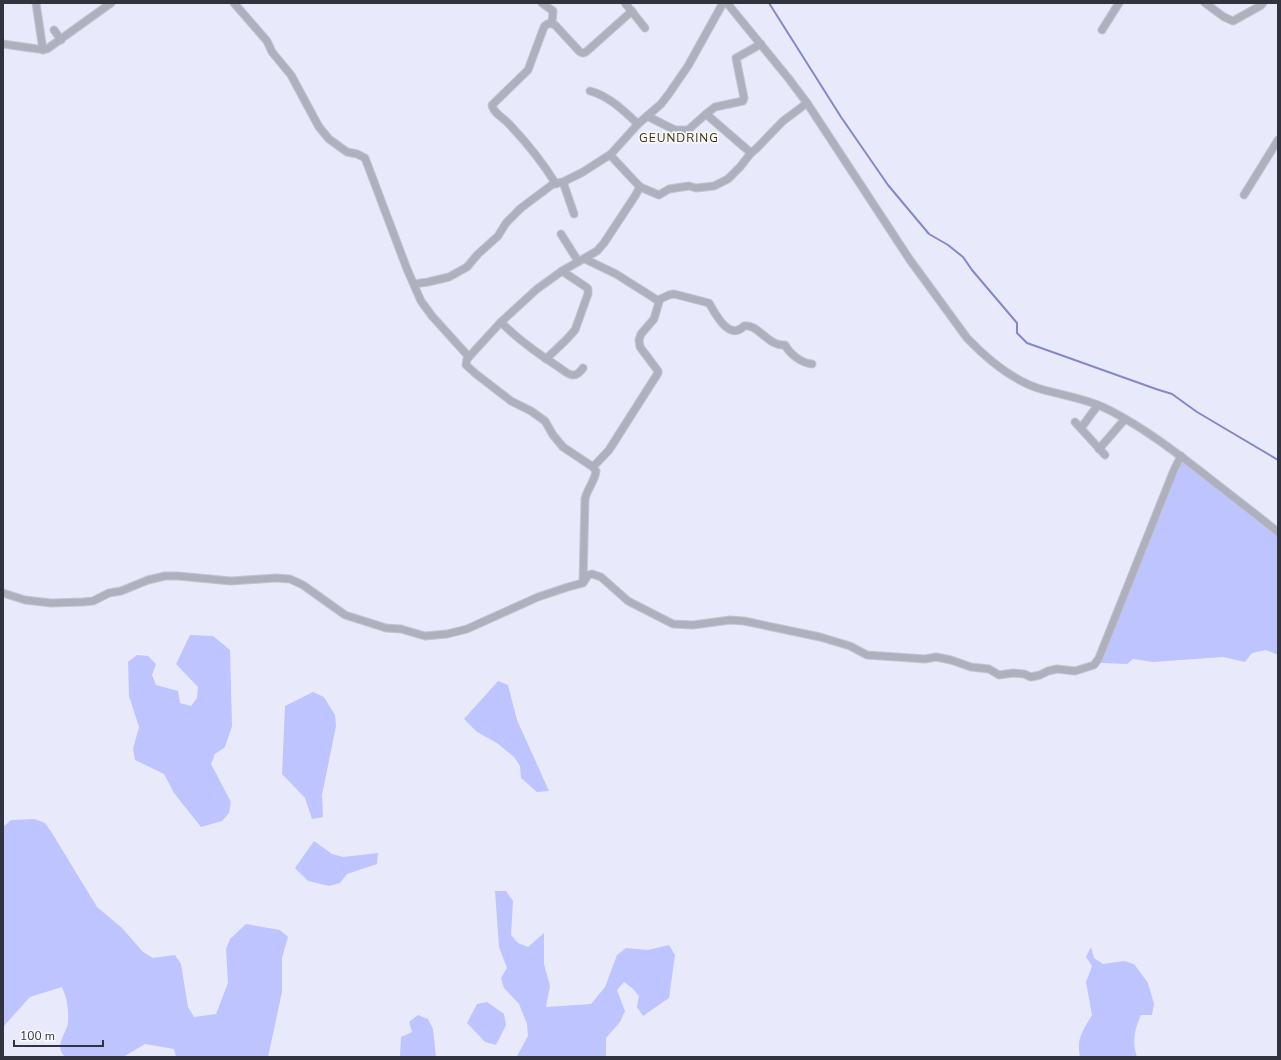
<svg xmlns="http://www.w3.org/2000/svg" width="1281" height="1060" font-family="'Nunito Sans',sans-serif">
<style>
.green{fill:#bec4ff}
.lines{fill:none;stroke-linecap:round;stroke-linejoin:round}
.stream{stroke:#8388c8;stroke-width:2}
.minor-casing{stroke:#c3c5d6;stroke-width:9}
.minor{stroke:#aeb0bd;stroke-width:7}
.labels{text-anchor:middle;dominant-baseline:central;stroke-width:3.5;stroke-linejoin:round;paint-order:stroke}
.quarter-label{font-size:12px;letter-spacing:1px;fill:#383105;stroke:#f8f8fe}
</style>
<rect width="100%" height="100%" fill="#e8eafc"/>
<g class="green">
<polygon points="1179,455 1278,534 1278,655 1266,650 1252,653 1245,662 1223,657 1153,662 1133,659 1127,664 1101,663 1099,660"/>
<polygon points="190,635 213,636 230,650 232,726 225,747 215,754 211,764 231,802 229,813 222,821 201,827 174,793 164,774 135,760 133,749 139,727 129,696 128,662 137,655 148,656 156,664 152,675 156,685 178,691 180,703 191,706 197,698 198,687 176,664"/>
<polygon points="498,681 508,685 517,720 549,791 537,792 521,778 520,766 514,757 497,743 477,732 464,719"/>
<polygon points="313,692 324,697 335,715 336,726 322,795 323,817 312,819 305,798 282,774 285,706"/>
<path d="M 35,819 L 45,823 L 52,833 L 97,907 L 122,928 L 143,952 L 153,958 L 175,955 L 181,964 L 188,1007 L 194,1017 L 216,1014 L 228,983 L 226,949 L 230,939 L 246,924 L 280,930 L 288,937 L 282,958 L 282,992 L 268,1057 L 176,1057 L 174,1049 L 145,1044 L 123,1057 L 65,1057 C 53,1045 67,1034 68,1022 C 69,1010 67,998 62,987 L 30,997 L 3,1027 L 3,827 L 11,820 Z"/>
<polygon points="314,841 332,854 343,857 378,853 377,864 347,874 340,883 329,886 308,881 295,868"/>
<polygon points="495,891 506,891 513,901 511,935 518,943 528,947 544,933 544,964 550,986 546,1007 591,1004 605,987 617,955 626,948 648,950 669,945 675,955 669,998 643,1016 637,1007 639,996 632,988 624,982 617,990 625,1011 620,1022 606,1038 606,1057 518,1057 517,1056 528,1036 527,1024 519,1004 504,988 501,978 507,968 499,947"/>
<path d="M 1091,947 L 1094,958 L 1103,964 L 1124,961 L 1134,964 L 1148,983 L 1154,1004 L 1152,1015 L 1141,1015 C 1134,1030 1132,1042 1137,1057 L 1080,1057 C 1076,1038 1083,1031 1092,1015 L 1086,982 L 1092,966 L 1086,957 Z"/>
<polygon points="487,1002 504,1014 506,1025 496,1045 485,1042 467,1023 477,1004"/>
<polygon points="418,1015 428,1019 433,1029 436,1057 400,1057 401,1037 412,1032 409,1022"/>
</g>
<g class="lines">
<polyline class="stream" points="769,3 841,117 888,185 929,234 948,245 963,257 972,270 1017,323 1017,333 1027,343 1156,389 1172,394 1197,412 1278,460"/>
<g class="minor-casing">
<g id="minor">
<polyline points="36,3 43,50"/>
<polyline points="234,3 267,41 272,52 291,75 319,127 329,139 340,147 347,152 357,154 365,158 407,269 421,301 432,316 469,357"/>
<polyline points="542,3 553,11 552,23"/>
<polyline points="625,3 645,28"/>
<path d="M 727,3 L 789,79 L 807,103 L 910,260 L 967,338 C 988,360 1014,382 1044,390 C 1067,396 1090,400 1111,411 C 1144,428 1174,451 1204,474 C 1228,493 1253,512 1278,532"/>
<polyline points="1205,3 1224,17 1233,21 1260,6 1263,3"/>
<polyline points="54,30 61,40"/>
<polyline points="1102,30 1119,3"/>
<polyline points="3,44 38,49 47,49 111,3"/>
<path d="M 590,91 C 609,96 624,111 638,124"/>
<polyline points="706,114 715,107 743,101 744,98 736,58 761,44"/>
<polyline points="647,116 675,130 688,130 706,114 751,153"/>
<polyline points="611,154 612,157 640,187"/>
<polyline points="563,182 574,214"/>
<path d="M 556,184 C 543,163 527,143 510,125 C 505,119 493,113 492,105 L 528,70 L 544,27 C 547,23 551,23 555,25 L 580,52 L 583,53 L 586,52 L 632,11"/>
<polyline points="1244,195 1278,140"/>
<polyline points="561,234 578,261"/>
<polyline points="585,259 616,274 654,298 659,302 654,319 641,334 639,340 640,347 658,371 658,373 609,450 593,467"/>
<polyline points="414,284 428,282 449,277 467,267 478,254 498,236 506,223 521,208 553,184 563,182 583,172 611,154 638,124 661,104 668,95 688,66 723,3"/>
<path d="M 658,300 L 669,295 L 674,294 L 709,303 C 715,313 729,342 744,326 C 758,323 768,347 785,345 C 790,354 801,363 812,364"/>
<path d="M 501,322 C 518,340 537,353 557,366 C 562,369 568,375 573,375 C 578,375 581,371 583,368"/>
<polyline points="546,359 566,340 575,330 588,294 588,289 586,287 562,271"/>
<polyline points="1075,422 1105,455"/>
<polyline points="1081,428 1098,405"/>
<polyline points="1099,449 1125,419"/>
<path d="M 583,582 L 585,499 C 587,489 595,481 596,471 L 593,467 L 563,447 L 553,435 L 545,421 L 531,411 L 511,401 L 476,374 L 466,365 L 467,359 L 501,322 L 537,289 L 562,271 L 597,251 L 604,243 L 635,196 L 640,187 L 659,195 L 669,189 L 689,186 L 696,188 L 714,186 L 728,179 L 740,167 L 751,153 L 757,148 L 783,121 L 807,103"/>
<polyline points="3,593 25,600 51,603 83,602 93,601 109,593 121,591 148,580 165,576 178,576 231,581 276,578 290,579 303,585 345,615 386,628 401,629 425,636 447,634 467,629 538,597 568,587 583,583 588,575 592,574 601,577 628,601 673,624 693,625 730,620 744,621 820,637 850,646 867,655 925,659 936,657 951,660 971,667 989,669 999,675 1013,673 1024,674 1031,677 1040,675 1048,671 1057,669 1075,671 1094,665 1099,658 1174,470 1181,456"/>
</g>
</g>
<use href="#minor" class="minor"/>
</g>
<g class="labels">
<g class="quarter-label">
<text x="679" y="138">GEUNDRING</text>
</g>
</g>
<rect width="1281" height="1060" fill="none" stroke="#31333e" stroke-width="8"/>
<path d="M14 1040v6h89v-6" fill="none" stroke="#31333e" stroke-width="2"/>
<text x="20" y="1040" font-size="12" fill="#31333e" stroke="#f8f8fe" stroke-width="3" paint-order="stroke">100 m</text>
</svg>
